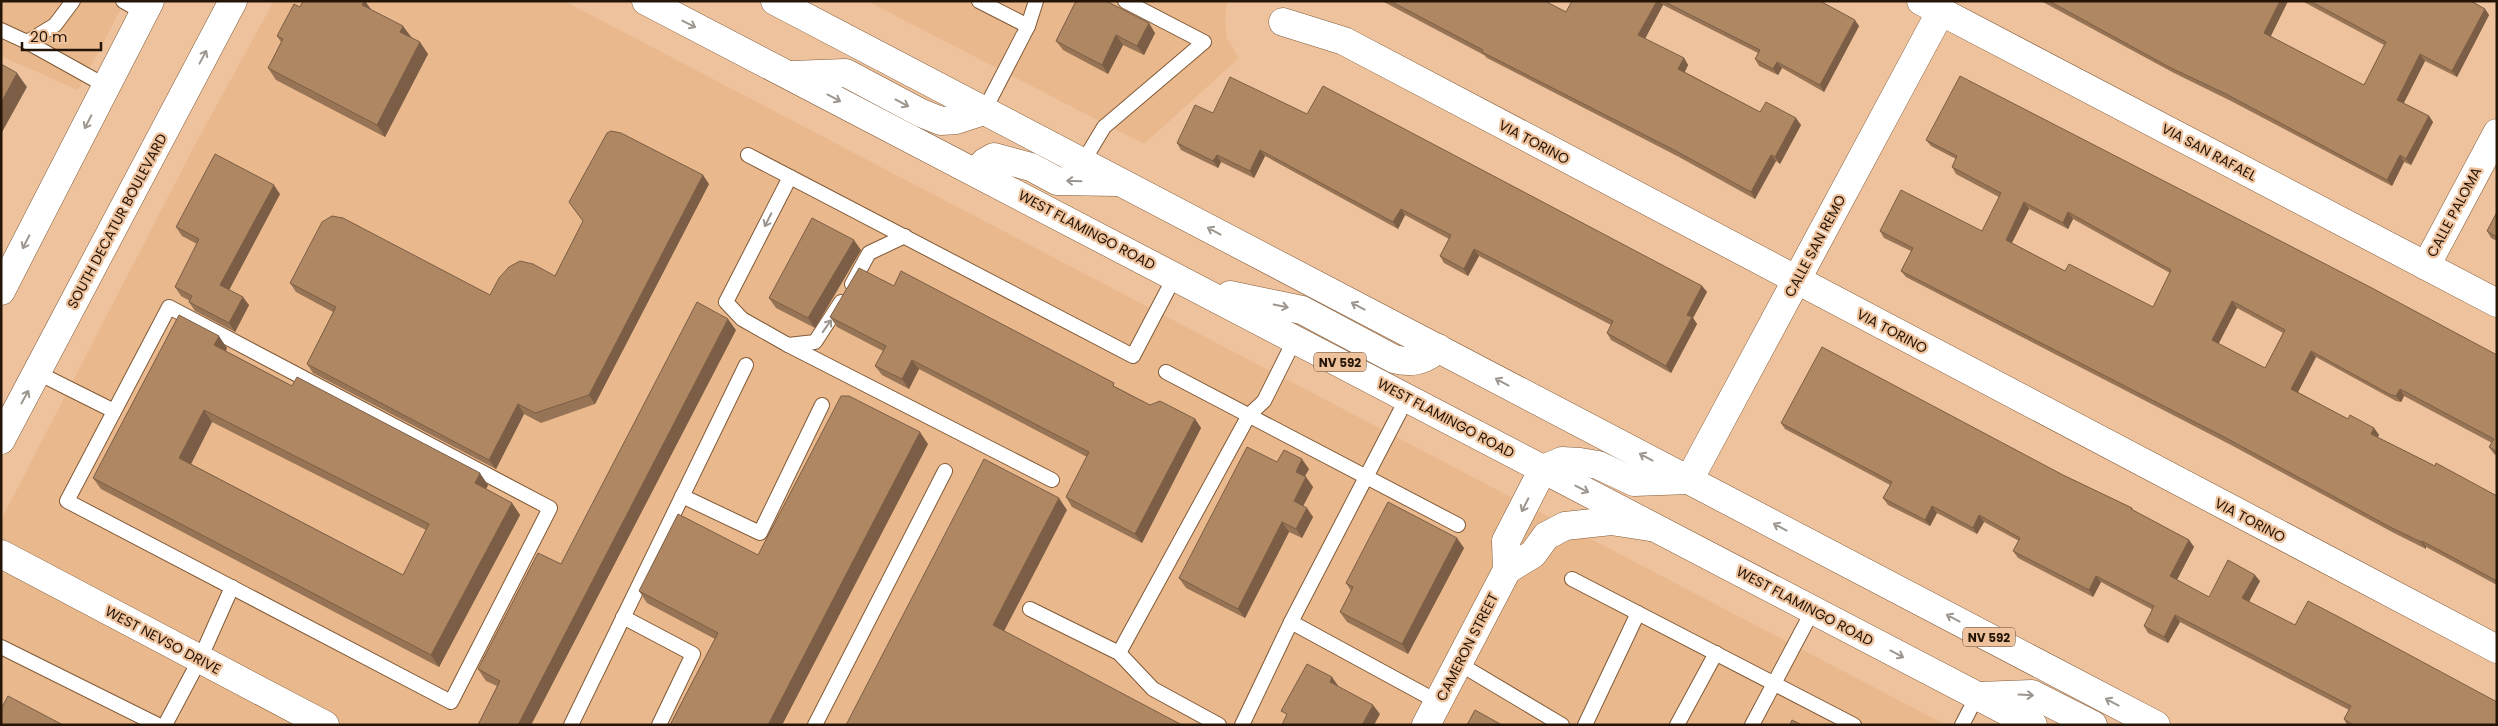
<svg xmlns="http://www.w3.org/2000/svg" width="2498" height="726" font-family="Poppins,sans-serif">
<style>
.built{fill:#eab88d}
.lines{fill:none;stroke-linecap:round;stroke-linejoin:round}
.lane-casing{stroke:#815a37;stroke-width:16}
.street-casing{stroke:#815a37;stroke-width:29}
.secondary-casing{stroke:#815a37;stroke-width:29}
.primary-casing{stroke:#815a37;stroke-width:29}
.lane{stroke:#fff;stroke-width:14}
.street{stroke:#fff;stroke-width:28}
.secondary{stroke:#fff;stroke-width:28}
.primary{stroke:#fff;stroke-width:28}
.wall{fill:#977455;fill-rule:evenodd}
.shaded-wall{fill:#7b5e45}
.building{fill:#b08763;stroke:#7b5e45;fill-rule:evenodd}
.oneway{stroke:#9d968f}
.labels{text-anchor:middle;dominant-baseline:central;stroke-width:4.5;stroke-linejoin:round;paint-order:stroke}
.shield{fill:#eec29c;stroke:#614934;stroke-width:1}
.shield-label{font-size:12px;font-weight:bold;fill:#251507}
.street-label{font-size:14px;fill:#251507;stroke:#eec29c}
</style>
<rect width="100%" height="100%" fill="#eec29c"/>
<g class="built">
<polygon points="1,1 125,1 78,90 1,56"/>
<polygon points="274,1 564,1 1946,725 1,725 1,520 197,141"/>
<polygon points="867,1 1227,1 1225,18 1227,38 1239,58 1144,144"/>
</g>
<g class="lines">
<g class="lane-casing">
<g id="lane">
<polyline points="123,1 144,13"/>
<polyline points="979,1 1028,26 984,111"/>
<polyline points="1028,26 1036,1"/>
<polyline points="1,30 27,42 55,25 73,1"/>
<polyline points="27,42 106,86"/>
<polyline points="748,155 1133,356 1175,276"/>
<polyline points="1083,162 1104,127 1204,42 1125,1"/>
<polyline points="790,177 726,302 742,319 788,345 815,342 841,302"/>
<polyline points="852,284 869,253 905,236"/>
<polygon points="169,307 550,508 451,702 67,501"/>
<polyline points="788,345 1052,480"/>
<polyline points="1166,372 1458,525"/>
<polyline points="38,373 114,411"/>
<polyline points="1407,398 1291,622 1438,702"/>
<polyline points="682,496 760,533 822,405"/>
<polyline points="1572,579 1854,725"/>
<polyline points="1030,609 1119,653 1249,415 1264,401 1295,339"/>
<polyline points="623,617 693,654 659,725"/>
<polyline points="1,647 158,725"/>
<polyline points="1119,653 1153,689 1219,725"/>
<polyline points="1458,663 1562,725"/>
<polyline points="165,725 200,659 232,587"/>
<polyline points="571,725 746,365"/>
<polyline points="815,725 945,471"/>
<polyline points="1242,725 1291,622"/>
<polyline points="1585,725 1638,613"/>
<polyline points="1677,725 1716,653"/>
<polyline points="1752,725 1813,610"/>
<polyline points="1962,725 1977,696"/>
</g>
</g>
<g class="street-casing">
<g id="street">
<polyline points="1921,1 2497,303"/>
<polyline points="1283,22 1344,41 2497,649"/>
<polyline points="2426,266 2497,133"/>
<polyline points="1689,480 1941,11"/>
<polyline points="1,554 325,725"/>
</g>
</g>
<g class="secondary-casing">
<g id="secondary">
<polyline points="1507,570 1533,554 1546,536 1565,526 1611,521 1650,527"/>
<polyline points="1426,725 1507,570 1506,541 1543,469"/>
</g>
</g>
<g class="primary-casing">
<g id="primary">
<polyline points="646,1 2033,725"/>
<polyline points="775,1 2156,725"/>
<polyline points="792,75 846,73 921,113 941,121 956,120 984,111"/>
<polyline points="976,172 985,162 994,157 1031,167 1057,181 1116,182"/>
<polyline points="1,291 150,1"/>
<path d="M 1230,295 L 1302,310 L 1394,359 C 1412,364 1425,361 1438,348"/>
<polyline points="1,440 233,1"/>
<polyline points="1543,469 1562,461 1580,462 1598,465 1634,482 1688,480"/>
<polyline points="1979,696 2032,694 2093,725"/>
</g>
</g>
<use href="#lane" class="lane"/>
<use href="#street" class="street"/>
<use href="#secondary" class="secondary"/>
<use href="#primary" class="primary"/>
</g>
<g class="wall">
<polygon points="1076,1 1155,33 1144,55 1123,45 1108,74 1063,50 1056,41"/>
<polygon points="1382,1 1545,1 1566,12 1572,1 1820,1 1859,26 1824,92 1782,68 1778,75 1759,66 1755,59 1758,53 1663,5 1645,39 1684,58 1688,65 1685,72 1760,112 1801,125 1780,164 1776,161 1755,199 1679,157 1487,58 1484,55"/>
<polygon points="2041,1 2288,1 2270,36 2364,85 2384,45 2302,1 2471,1 2485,9 2489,15 2457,77 2425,61 2404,103 2429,116 2433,122 2411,165 2404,162 2392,186 2231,101 2174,73"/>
<polygon points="371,10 411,38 428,54 385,137 276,80 268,68 281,42 277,36"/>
<polygon points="1213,113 1307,114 1702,286 1707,292 1693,318 1697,324 1671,373 1611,340 1607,333 1611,325 1479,256 1468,276 1444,263 1440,256 1449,239 1405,215 1398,229 1265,156 1254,178 1221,162 1218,168 1181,150 1177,143"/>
<path d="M 1926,140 L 2497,355 L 2497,456 L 2494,454 L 2489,447 L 2492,443 L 2404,396 L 2401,402 L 2396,401 L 2316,357 L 2298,392 L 2348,419 L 2374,428 L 2379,435 L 2377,437 L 2435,466 L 2497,496 L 2497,585 L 2426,547 L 2426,549 L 2394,533 L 2231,445 L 1906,277 L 1901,271 L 1911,251 L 1884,238 L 1880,231 L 1982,231 L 1999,197 L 1956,174 L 1952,167 L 1956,159 L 1931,146 ZM 2029,209 L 2068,229 L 2073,219 L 2170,273 L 2153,307 L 2065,271 L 2012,243 ZM 2237,308 L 2283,333 L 2265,368 L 2218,343 Z"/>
<polygon points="709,184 595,404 541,423 524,414 496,469 313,373 307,364 333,312 296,292 290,283 490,295 555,276 583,221 569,202"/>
<polygon points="280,194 229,290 249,305 235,332 195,311 189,302 190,301 181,296 175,287 197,244 182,236 176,227"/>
<polygon points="2497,212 2497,241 2491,238 2487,231"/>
<polygon points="861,250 815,328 776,308 769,298"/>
<polygon points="894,286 1118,388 1150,405 1195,419 1201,428 1142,543 1072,507 1066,497 1087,457 919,369 909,389 882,375 875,366 883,351 837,327 830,317"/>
<polygon points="736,330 531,725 478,725 497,686 486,681 478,669 561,564"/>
<path d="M 227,348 L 226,351 L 292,386 L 488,485 L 486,489 L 512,503 L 520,515 L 439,667 L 101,489 L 93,478 ZM 212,422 L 426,530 L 403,575 L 191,464 Z"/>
<polygon points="1781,423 2063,475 2132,508 2134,511 2189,540 2194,547 2177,580 2209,597 2260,581 2249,602 2295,625 2497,725 2347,725 2344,719 2349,710 2180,622 2168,643 2148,633 2144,626 2153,610 2101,582 2093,597 2018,558 2013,551 2019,541 1984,522 1977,534 1937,513 1930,526 1888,505 1883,498 1890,485 1785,429"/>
<polygon points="928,444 782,725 670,725 715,639 647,603 639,591 758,555"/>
<polygon points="1277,462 1309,469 1305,476 1313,487 1303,506 1313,517 1302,538 1289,532 1245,618 1186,588 1179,578"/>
<polygon points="1464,548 1408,654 1347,622 1340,612 1351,591 1346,583"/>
</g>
<g class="shaded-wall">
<polygon points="364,1 365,1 373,12 362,5"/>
<polygon points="1657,1 1660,1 1663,5 1643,42 1638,35"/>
<polygon points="2280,1 2288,1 2269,40 2264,33"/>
<polygon points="2485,9 2489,15 2457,77 2452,71"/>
<polygon points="1855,20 1859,26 1824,92 1820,85"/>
<polygon points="1149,23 1155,33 1144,55 1137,46"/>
<polygon points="403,26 412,38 400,32"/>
<polygon points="1116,35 1123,45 1108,74 1102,65"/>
<polygon points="420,42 428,54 385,137 377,125"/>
<polygon points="2420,54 2425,61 2402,106 2397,100"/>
<polygon points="1684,58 1688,65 1683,75 1678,69"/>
<polygon points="1777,62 1782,68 1778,75 1773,69"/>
<polygon points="17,73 27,87 1,134 1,103"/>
<polygon points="2429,116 2433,122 2411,165 2406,159"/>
<polygon points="1796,118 1801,125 1780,164 1775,157"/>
<polygon points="1260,150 1265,156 1254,178 1250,171"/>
<polygon points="1217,155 1221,162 1218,168 1213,161"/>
<polygon points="1771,155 1776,161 1755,199 1751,192"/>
<polygon points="2400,155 2404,162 2392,186 2387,180"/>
<polygon points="703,175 709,184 595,404 589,395"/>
<polygon points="274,185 280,194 227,294 220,285"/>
<polygon points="2024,202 2029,209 2010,246 2006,240"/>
<polygon points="1401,209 1405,215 1398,229 1393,222"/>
<polygon points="2068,212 2073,219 2068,229 2063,223"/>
<polygon points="854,240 861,250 815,328 808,318"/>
<polygon points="1474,249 1479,256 1468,276 1464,269"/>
<polygon points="1702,286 1707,292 1693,318 1697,324 1671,373 1666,366 1687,315"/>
<polygon points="243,297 249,305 235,332 229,323"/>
<polygon points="2232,301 2237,308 2217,347 2212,340"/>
<polygon points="728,319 736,330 531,725 518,725"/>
<polygon points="219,336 227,348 223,357 214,345"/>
<polygon points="2311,351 2316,357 2296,396 2291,389"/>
<polygon points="912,360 919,369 909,389 902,379"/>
<polygon points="2400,389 2404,396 2401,402 2396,396"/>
<polygon points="518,404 524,414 496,469 489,460"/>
<polygon points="204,410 212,422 188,470 179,458"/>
<polygon points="1195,419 1201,428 1142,543 1135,534"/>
<polygon points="2374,428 2379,435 2376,441 2371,434"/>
<polygon points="920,432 928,444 782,725 768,725"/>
<polygon points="1302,459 1309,469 1302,481 1296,472"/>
<polygon points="480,473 488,485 483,495 475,483"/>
<polygon points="1306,477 1313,487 1301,510 1294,501"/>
<polygon points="1059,498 1067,510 1001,637 993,625"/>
<polygon points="512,503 520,515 439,667 431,655"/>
<polygon points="1932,506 1937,513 1930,526 1925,520"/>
<polygon points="1307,508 1313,517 1302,538 1296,529"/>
<polygon points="1979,515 1984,522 1977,534 1973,528"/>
<polygon points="1282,522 1289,532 1245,618 1238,609"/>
<polygon points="1457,538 1464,548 1408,654 1402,644"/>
<polygon points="2189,540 2194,547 2175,583 2170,576"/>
<polygon points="2422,541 2426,547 2426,549 2421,542"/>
<polygon points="2255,575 2260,581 2247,605 2242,598"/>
<polygon points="2096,576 2101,582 2093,597 2089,590"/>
<polygon points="2175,615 2180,622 2168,643 2164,637"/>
<polygon points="1332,677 1339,687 1330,682"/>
<polygon points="1373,705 1380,714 1374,725 1362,725"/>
</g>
<g class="building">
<polygon points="303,1 364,1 362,5 403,26 400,32 420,42 377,125 268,68 283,39 277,36 294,4 300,7"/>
<polygon points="1076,1 1106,1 1149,23 1137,46 1116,35 1102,65 1056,41"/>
<polygon points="1390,1 1545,1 1566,12 1572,1 1657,1 1638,35 1684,58 1678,69 1760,112 1766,102 1796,118 1775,157 1771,155 1751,192 1674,150 1482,52 1483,50"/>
<polygon points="1663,1 1820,1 1855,20 1820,85 1777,62 1773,69 1755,59 1760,50"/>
<polygon points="2049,1 2280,1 2264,33 2364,85 2386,42 2310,1 2471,1 2485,9 2452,71 2420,54 2397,100 2429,116 2406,159 2400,155 2387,180 2226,94 2169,67"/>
<polygon points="1,64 17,73 1,103"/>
<path d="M 1960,76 L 2370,287 L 2497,355 L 2497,452 L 2489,447 L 2494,439 L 2400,389 L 2396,396 L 2391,395 L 2311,351 L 2291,389 L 2348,419 L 2350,415 L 2374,428 L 2371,434 L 2435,466 L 2436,463 L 2497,496 L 2497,581 L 2422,541 L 2421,542 L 2390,527 L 2226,438 L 1901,271 L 1913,248 L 1880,231 L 1901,190 L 1982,231 L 2001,193 L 1952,167 L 1957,156 L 1926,140 ZM 2024,202 L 2063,223 L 2068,212 L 2171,270 L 2153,307 L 2069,264 L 2065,271 L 2006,240 ZM 2232,301 L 2285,330 L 2265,368 L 2212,340 Z"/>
<polygon points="1230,77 1307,114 1323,86 1702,286 1687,315 1692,317 1666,366 1607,333 1613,321 1474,249 1464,269 1440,256 1451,235 1401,209 1393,222 1260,150 1250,171 1217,155 1213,161 1177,143 1195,105 1213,113"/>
<polygon points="611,131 621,133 703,175 589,395 535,413 518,404 489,460 307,364 336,307 290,283 322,222 332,216 343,218 490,295 499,278 509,267 520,261 533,264 555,276 583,221 569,202 607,133"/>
<polygon points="215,154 274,185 220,285 243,297 229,323 189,302 192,296 175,287 199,239 176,227"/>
<polygon points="2497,212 2497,237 2487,231"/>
<polygon points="812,218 854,240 808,318 769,298"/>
<polygon points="859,268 894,286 901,271 1114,383 1113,386 1150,405 1160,401 1195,419 1135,534 1066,497 1089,452 912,360 902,379 875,366 886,346 830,317"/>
<polygon points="697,302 728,319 518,725 478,725 500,681 478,669 538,553 561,564"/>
<path d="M 179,315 L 219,336 L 214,345 L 292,386 L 297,377 L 480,473 L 475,483 L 512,503 L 431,655 L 93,478 ZM 204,410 L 429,524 L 403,575 L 179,458 Z"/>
<polygon points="1822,347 2063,475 2132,508 2131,509 2189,540 2170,576 2209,597 2228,560 2255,575 2242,598 2295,625 2308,601 2339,617 2497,702 2497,725 2353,725 2344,719 2351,706 2175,615 2164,637 2144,626 2154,606 2096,576 2089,590 2013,551 2020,538 1979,515 1973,528 1932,506 1925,520 1883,498 1892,482 1781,423"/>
<polygon points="841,396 849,396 920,432 768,725 670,725 718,633 639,591 678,514 758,555"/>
<polygon points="1247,447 1277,462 1284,450 1302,459 1296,472 1306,477 1294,501 1307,508 1296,529 1282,522 1238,609 1179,578"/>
<polygon points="984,459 1059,498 993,625 1182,725 846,725"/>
<polygon points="1388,502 1457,538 1402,644 1340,612 1353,587 1346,583"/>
<polygon points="1307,664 1332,677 1330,682 1373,705 1362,725 1282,725 1287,714 1281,711"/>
<polygon points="8,696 63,725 1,725 1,709"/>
<polygon points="1475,710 1502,725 1467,725"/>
<polygon points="1792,720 1802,725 1790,725"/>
</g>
<defs><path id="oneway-shaft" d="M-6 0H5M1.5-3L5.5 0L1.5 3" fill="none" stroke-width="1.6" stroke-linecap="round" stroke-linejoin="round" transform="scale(1.25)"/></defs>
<g class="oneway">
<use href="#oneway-shaft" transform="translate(689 24) rotate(27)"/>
<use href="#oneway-shaft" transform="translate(203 57) rotate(-62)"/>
<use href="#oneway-shaft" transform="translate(834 98) rotate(28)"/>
<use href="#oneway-shaft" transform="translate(902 103) rotate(28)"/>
<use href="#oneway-shaft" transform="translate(88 122) rotate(117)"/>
<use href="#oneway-shaft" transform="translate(1074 181) rotate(-178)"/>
<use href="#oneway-shaft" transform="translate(768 220) rotate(117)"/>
<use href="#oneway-shaft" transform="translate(1214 231) rotate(-152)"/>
<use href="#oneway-shaft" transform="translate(26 242) rotate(117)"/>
<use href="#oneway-shaft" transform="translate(1281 306) rotate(12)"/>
<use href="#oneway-shaft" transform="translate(1358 306) rotate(-152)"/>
<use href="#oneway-shaft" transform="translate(827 326) rotate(-55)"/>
<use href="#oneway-shaft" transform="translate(1502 382) rotate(-152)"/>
<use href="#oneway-shaft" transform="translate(25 397) rotate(-61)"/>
<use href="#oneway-shaft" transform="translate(1646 457) rotate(-152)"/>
<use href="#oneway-shaft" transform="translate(1582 489) rotate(27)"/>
<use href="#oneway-shaft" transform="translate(1525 505) rotate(117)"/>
<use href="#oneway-shaft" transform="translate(1780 527) rotate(-152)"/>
<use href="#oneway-shaft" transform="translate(1953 618) rotate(-152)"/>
<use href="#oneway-shaft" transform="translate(1897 654) rotate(28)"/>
<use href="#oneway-shaft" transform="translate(2026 695) rotate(3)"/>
<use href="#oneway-shaft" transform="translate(2112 702) rotate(-152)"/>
</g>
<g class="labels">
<g class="shield">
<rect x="1314" y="352.5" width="52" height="19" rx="4"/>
<rect x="1963" y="627.5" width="52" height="19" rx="4"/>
</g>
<g class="shield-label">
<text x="1340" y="362">NV 592</text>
<text x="1989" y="637">NV 592</text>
</g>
<g class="street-label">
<text transform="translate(1534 142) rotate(28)">VIA TORINO</text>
<text transform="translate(2209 152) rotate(28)">VIA SAN RAFAEL</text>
<text transform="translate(2454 212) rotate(-62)">CALLE PALOMA</text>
<text transform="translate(117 221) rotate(-62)">SOUTH DECATUR BOULEVARD</text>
<text transform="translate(1087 230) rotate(28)">WEST FLAMINGO ROAD</text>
<text transform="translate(1815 246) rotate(-62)">CALLE SAN REMO</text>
<text transform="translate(1892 331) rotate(28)">VIA TORINO</text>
<text transform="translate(1446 418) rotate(28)">WEST FLAMINGO ROAD</text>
<text transform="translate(2250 520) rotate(28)">VIA TORINO</text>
<text transform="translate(1805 606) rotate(28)">WEST FLAMINGO ROAD</text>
<text transform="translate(163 640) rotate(28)">WEST NEVSO DRIVE</text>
<text transform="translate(1467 647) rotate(-63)">CAMERON STREET</text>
</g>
</g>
<rect width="2498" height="726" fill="none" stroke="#251507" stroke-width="5"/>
<path d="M22 42v8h79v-8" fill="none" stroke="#251507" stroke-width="2.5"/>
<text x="30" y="42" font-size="15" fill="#251507" stroke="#eec29c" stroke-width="4" paint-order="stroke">20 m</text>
</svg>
